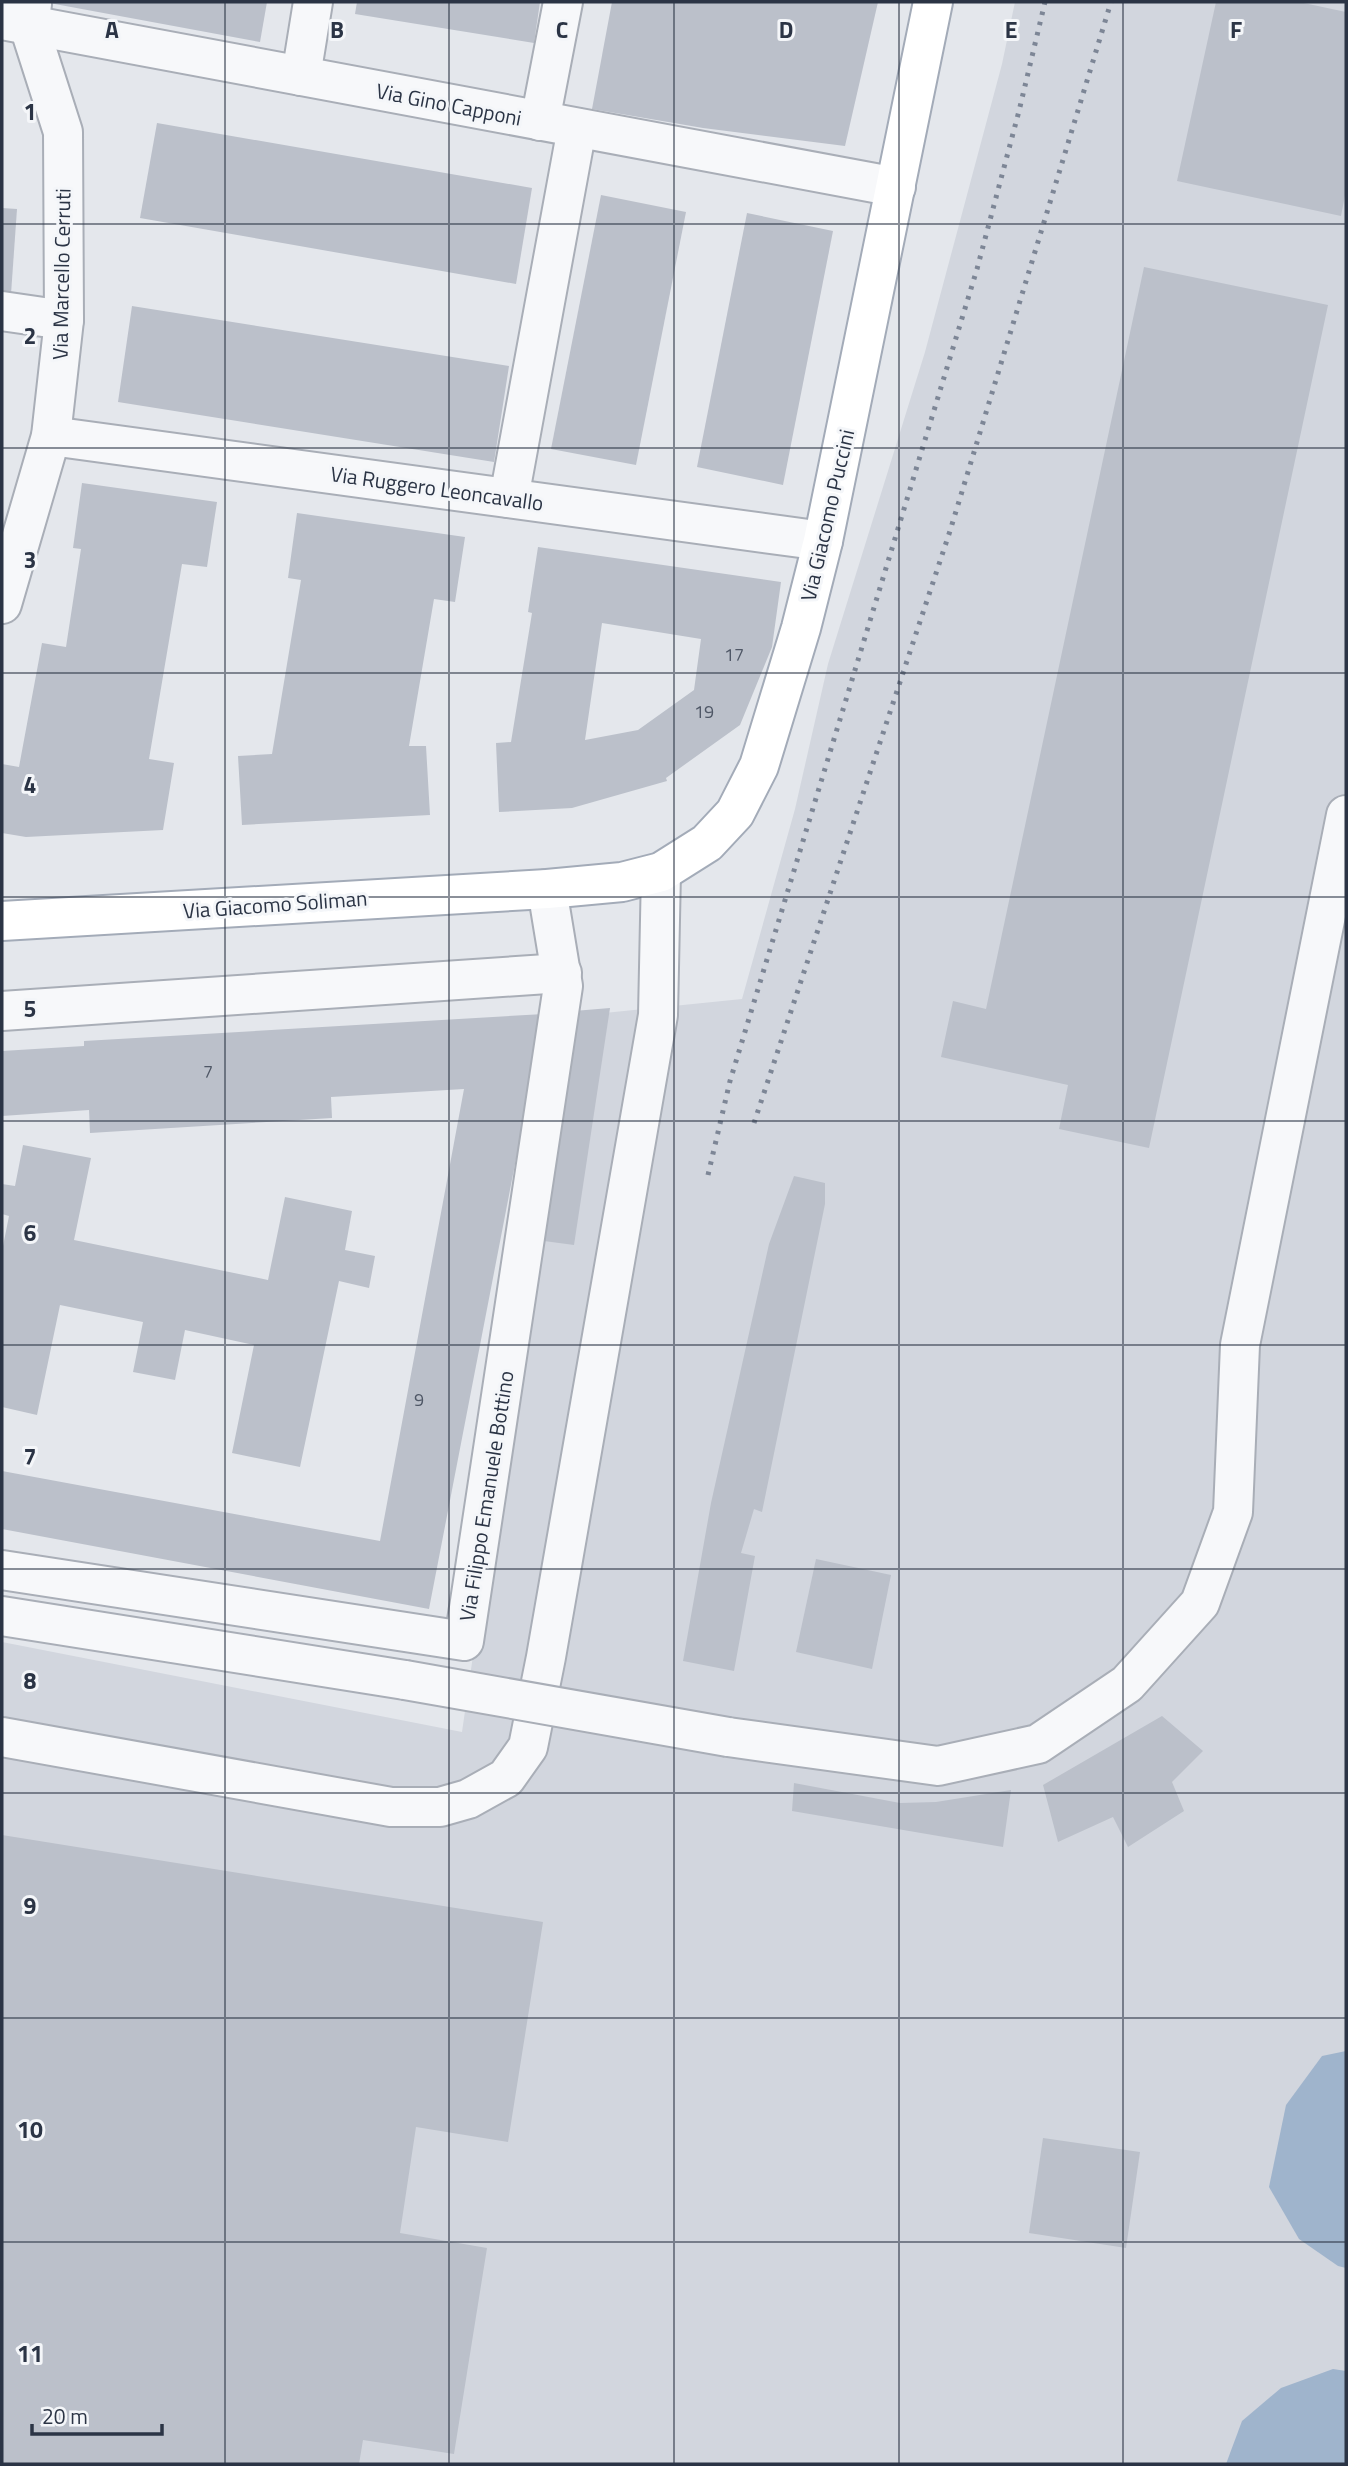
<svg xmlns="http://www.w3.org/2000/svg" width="1348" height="2466" font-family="'Titillium Web',sans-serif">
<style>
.built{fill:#d2d6de}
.water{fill:#9fb4cc}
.building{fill:#bbc0ca;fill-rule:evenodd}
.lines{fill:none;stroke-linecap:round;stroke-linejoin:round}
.minor-casing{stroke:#a9aeb7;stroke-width:42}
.major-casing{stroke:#a3abb8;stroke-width:42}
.minor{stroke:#f7f8fa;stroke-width:38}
.major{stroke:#fff;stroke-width:38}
.rail{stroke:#7d8696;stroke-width:5;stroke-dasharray:3.5 7;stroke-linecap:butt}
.minor-bridge-casing{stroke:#a9aeb7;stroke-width:42;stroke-linecap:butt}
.minor-bridge{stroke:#f7f8fa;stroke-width:38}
.grid{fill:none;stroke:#2b3445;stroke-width:2;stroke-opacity:0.55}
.labels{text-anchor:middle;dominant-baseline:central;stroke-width:6;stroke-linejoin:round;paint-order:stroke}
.number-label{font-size:18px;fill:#4f5766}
.street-label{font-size:21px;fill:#2b3445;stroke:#f4f6f9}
.grid-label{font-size:23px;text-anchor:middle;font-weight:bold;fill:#2b3445;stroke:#f4f6f9;stroke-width:6;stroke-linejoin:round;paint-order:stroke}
</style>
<rect width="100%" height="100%" fill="#e4e7ec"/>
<polygon class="built" points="1015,2 1346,2 1346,2464 2,2464 2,1642 462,1732 565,1017 742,999 795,809 828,664 925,352 1002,64"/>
<g class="water">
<polygon points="1346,2051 1346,2268 1338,2266 1299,2239 1269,2187 1286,2105 1322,2056"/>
<polygon points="1333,2369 1346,2371 1346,2464 1226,2464 1242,2421 1281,2388"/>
</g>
<g class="building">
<polygon points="44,2 267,2 260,42"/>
<polygon points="357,2 540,2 534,43 355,14"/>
<polygon points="612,2 878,2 845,146 703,128 592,109"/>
<polygon points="1216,2 1299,2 1346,12 1346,190 1341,216 1177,181"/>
<polygon points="157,123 532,188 516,284 140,218"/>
<polygon points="601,195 686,212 636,465 551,449"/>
<polygon points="2,208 17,209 11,294 2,294"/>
<polygon points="747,213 833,231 783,485 697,467"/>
<polygon points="1144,267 1328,305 1149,1148 1059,1129 1068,1085 941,1057 953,1001 986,1009"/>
<polygon points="132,306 509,366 494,462 118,402"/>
<polygon points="82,483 217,502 207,567 182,564 149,759 174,763 163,830 26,837 2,833 2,764 19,767 42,643 66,647 81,549 73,548"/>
<polygon points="297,513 465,537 455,602 434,599 409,746 426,746 430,815 242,825 238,756 272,754 301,580 288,578"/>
<path d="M 538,547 L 781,582 L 772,647 L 740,725 L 666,778 L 667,781 L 572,808 L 499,812 L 496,743 L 511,742 L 532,613 L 528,612 ZM 602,623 L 701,639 L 694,690 L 638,730 L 585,740 Z"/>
<polygon points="610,1008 574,1245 529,1239 562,1012"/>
<polygon points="544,1014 429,1609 2,1529 2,1471 380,1541 464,1089 331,1097 332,1118 90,1133 89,1110 2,1116 2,1051 84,1046 84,1041"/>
<polygon points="23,1145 91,1158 74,1240 268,1280 285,1197 352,1211 345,1250 375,1256 369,1288 339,1281 300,1467 232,1453 254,1345 185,1330 175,1380 133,1372 143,1322 60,1305 37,1415 2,1407 2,1251 9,1216 2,1214 2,1184 15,1186"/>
<polygon points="794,1176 825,1183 825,1204 762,1512 754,1509 741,1553 755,1556 734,1671 683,1661 711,1503 769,1244"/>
<polygon points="816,1559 891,1575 872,1669 796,1652"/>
<polygon points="1162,1716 1203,1751 1172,1782 1184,1811 1128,1847 1113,1817 1058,1842 1043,1785"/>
<polygon points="794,1783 900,1803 936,1802 1011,1790 1003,1847 792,1811"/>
<polygon points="2,1835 543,1922 508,2142 416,2127 400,2233 487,2248 454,2454 363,2440 359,2464 2,2464"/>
<polygon points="1043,2138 1140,2152 1126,2248 1029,2233"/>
</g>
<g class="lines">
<g class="minor-casing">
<g id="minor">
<polyline points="2,20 896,187"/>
<polyline points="301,76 313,2"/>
<polyline points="540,121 563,2"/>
<polyline points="2,311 64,320"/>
<polyline points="51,436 823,541"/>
<polyline points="509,498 577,128"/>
<polyline points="2,604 51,436 64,320 63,132 29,26 32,4"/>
<polyline points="2,1011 562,973"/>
<polyline points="2,1570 464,1641 563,986 547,889"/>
<polyline points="2,1616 405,1680"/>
<polyline points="2,1737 391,1807 440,1807 468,1799 506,1778 528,1747 546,1657 658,1015 661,872"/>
<polyline points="728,1737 938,1766 1038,1744 1127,1684 1200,1603 1233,1512 1240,1345 1346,815"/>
</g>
</g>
<g class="major-casing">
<polyline id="major" points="2,921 547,889 622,882 661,872 707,843 735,813 759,766 801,628 823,541 933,2"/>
</g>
<use href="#minor" class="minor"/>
<use href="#major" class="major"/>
<g class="rail">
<polyline points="754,1123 950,531 1111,2"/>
<polyline points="708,1175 730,1081 977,269 1019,111 1045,2"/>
</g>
<g class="minor-bridge-casing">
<polyline id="minor-bridge" points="405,1680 728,1737"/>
</g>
<use href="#minor-bridge" class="minor-bridge"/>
</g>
<path class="grid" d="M 225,2 L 225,2464M 449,2 L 449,2464M 674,2 L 674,2464M 899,2 L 899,2464M 1123,2 L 1123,2464M 2,224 L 1346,224M 2,448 L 1346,448M 2,673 L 1346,673M 2,897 L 1346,897M 2,1121 L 1346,1121M 2,1345 L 1346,1345M 2,1569 L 1346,1569M 2,1793 L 1346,1793M 2,2018 L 1346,2018M 2,2242 L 1346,2242"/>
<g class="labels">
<g class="number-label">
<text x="734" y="654">17</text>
<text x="704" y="711">19</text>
<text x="208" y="1071">7</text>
<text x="419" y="1399">9</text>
</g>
<g class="street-label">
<text transform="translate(449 104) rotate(11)">Via Gino Capponi</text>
<text transform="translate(61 274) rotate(-89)">Via Marcello Cerruti</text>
<text transform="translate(437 488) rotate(8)">Via Ruggero Leoncavallo</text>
<text transform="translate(827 515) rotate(-77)">Via Giacomo Puccini</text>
<text transform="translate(275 904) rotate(-4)">Via Giacomo Soliman</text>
<text transform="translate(486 1496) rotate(-81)">Via Filippo Emanuele Bottino</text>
</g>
</g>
<g class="grid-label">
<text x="112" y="38">A</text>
<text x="337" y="38">B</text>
<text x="562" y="38">C</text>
<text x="786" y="38">D</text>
<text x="1011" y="38">E</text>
<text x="1236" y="38">F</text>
<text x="30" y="120">1</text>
<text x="30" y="344">2</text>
<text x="30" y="568">3</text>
<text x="30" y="793">4</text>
<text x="30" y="1017">5</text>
<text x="30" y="1241">6</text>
<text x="30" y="1465">7</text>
<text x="30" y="1689">8</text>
<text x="30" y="1914">9</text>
<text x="30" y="2138">10</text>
<text x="30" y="2362">11</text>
</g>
<rect width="1348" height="2466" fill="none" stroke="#2b3445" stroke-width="7"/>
<path d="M32 2424v10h130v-10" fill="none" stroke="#2b3445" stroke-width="3.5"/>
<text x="42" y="2424" font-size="21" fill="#2b3445" stroke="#f4f6f9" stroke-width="5" paint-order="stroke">20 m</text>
</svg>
